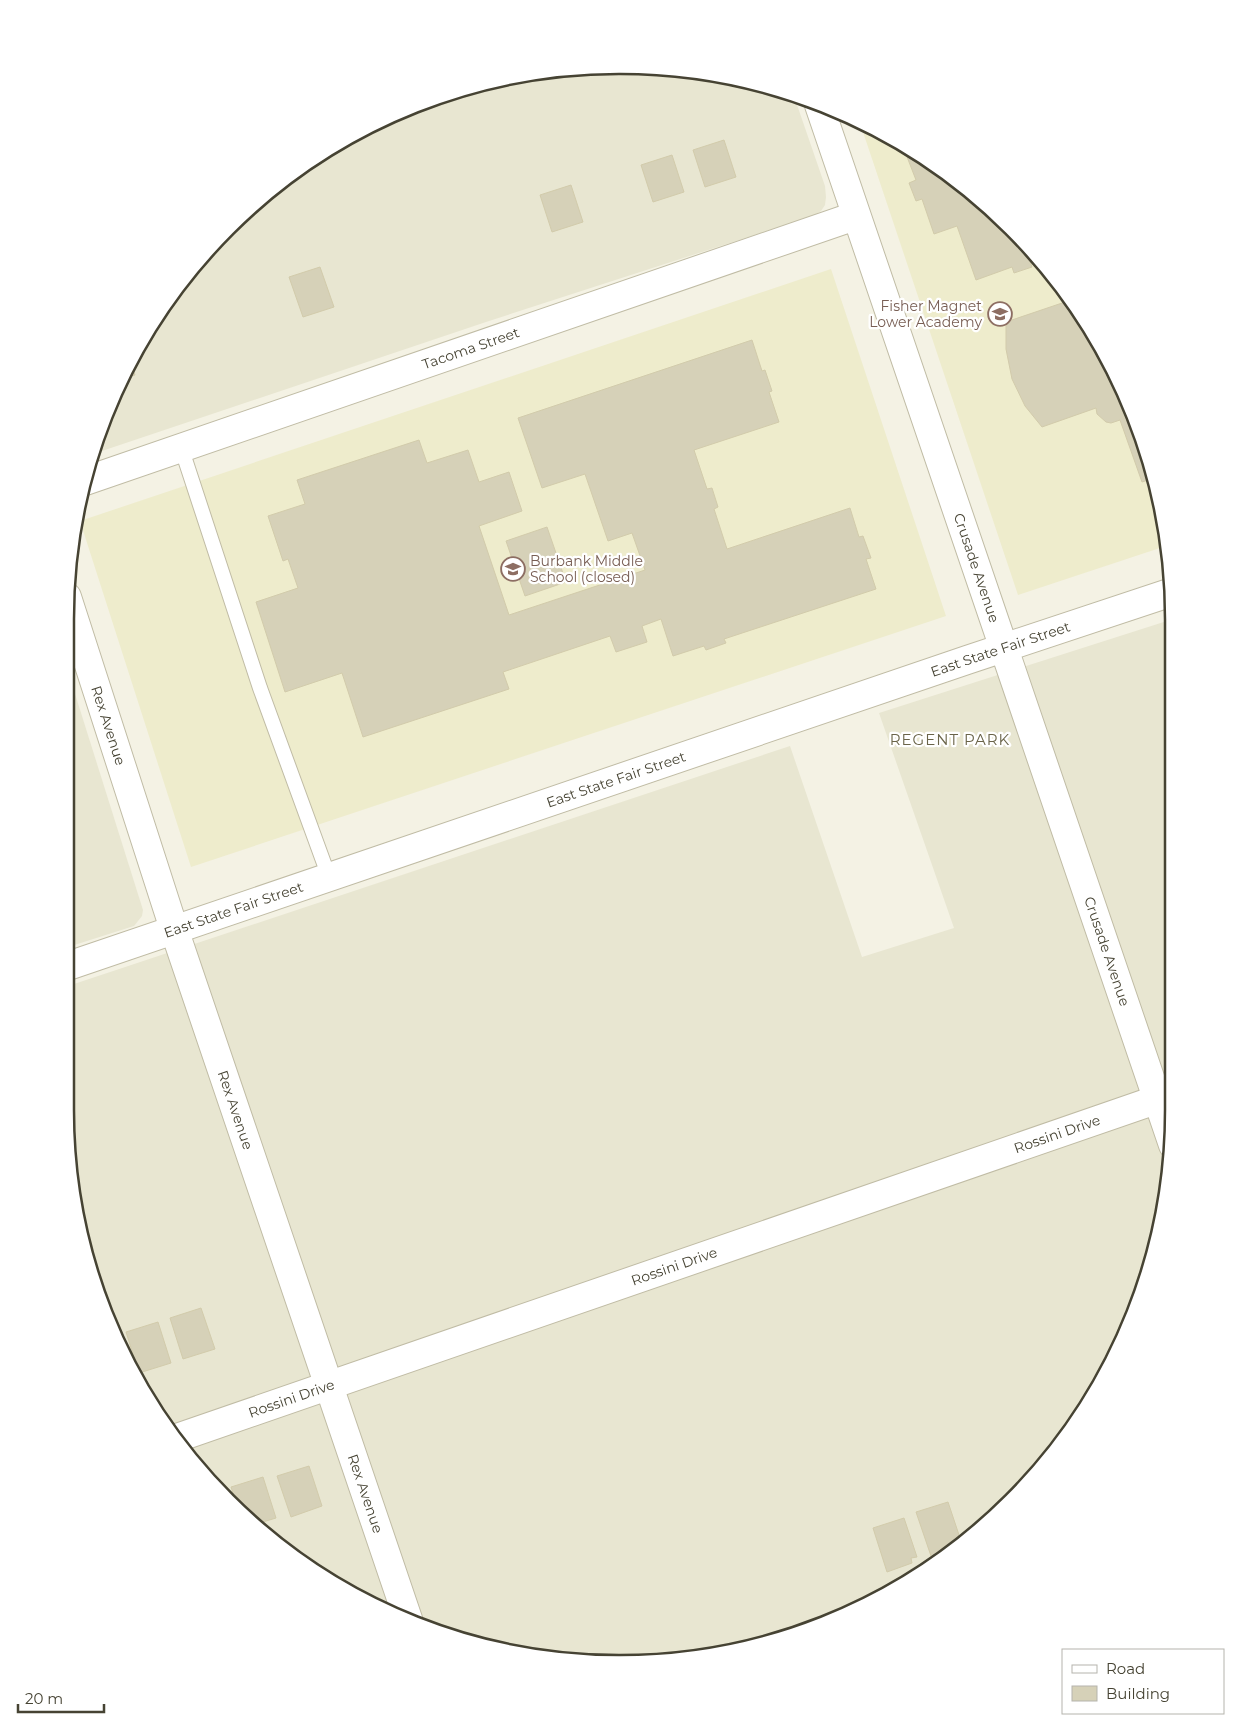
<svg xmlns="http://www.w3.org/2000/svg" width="1239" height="1729" font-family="Montserrat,sans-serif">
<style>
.residential{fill:#e8e6d1}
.education{fill:#eeeccc}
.building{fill:#d6d1b8;stroke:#d2cbab}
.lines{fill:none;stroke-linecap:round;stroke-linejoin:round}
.service-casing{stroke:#c0bca5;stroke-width:16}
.minor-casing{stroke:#c0bca5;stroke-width:30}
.tertiary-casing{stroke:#c0bca5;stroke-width:30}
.service{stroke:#fff;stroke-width:14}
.minor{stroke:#fff;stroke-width:28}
.tertiary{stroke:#fff;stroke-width:28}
.labels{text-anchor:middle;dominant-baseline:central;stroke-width:4.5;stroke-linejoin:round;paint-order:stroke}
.education-label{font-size:14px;fill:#785e54;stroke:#fff;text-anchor:end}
.street-label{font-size:14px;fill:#464333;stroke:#fff}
.neighbourhood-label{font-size:15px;letter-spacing:1px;fill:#6a6449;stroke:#fff}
.rim{fill:none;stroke:#464333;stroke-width:2.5}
</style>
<rect width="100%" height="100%" fill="#f4f2e4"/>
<g class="residential">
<polygon points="655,66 763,84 794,96 825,186 826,197 825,205 821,211 813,216 486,322 93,454 107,408 139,343 180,282 254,203 342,139 441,95 547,70"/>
<polygon points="1170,620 1173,1145 1155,1253 1117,1354 1060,1447 985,1526 864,1607 763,1645 692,1659 547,1659 407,1622 342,1590 254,1527 158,1417 107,1322 84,1253 65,1110 65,987 790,746 862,957 954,928 879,713"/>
<polygon points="65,662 143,910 142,916 134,926 65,948"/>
</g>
<g class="education">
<polygon points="859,120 957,179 1036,254 1117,375 1155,476 1169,545 1018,595"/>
<polygon points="831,269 946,616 191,867 80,521"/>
</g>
<g class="building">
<polygon points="724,140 736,177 705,187 693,150"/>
<polygon points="906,148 957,179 1036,254 1039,258 1030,261 1032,267 1014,273 1012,267 976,280 957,226 934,234 922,199 916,201 909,183 916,180 904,149"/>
<polygon points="672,155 684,192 653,202 641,165"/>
<polygon points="571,185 583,222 552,232 540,195"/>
<polygon points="320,267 334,307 303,317 289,277"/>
<polygon points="1068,301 1117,375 1155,478 1142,482 1120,420 1111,423 1106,422 1097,414 1096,408 1042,427 1025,406 1012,379 1006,349 1006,322"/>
<polygon points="752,340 762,371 765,370 772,391 769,392 779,422 694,450 707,489 712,488 718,507 714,509 727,549 850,508 859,537 863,536 871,558 866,559 876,589 724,639 726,643 706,650 704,646 673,656 661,619 642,626 647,642 616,652 610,636 503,672 509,689 363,737 342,673 285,692 256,602 298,588 288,559 283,561 268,516 305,504 297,480 419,440 427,463 468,450 479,482 509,472 522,511 479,526 509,615 645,570 632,533 608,541 585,474 542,488 518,418"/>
<polygon points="130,361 135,375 121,379"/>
<polygon points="547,527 566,582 525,596 506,541"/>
<polygon points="201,1308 215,1349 183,1359 170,1318"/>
<polygon points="158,1322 171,1363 139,1373 126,1332"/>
<polygon points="309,1466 322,1506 291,1517 277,1476"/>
<polygon points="263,1477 276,1518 253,1525 238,1508 231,1487"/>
<polygon points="948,1502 961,1541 955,1543 956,1546 949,1550 931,1556 916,1512"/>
<polygon points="904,1518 917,1557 911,1558 912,1563 887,1572 873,1528"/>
</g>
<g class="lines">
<g class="service-casing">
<polyline id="service" points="181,447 260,688 329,877"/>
</g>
<g class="minor-casing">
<g id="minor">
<path id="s1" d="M 819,105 L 1173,1145"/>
<path id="s2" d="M 85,481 L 855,216"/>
<path id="s3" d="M 67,597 L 174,929 L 409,1622"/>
<path id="s4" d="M 177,1438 L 1173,1094"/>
</g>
</g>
<g class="tertiary-casing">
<g id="tertiary">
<path id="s5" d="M 65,967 L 967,660 L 1169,593"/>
</g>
</g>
<use href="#service" class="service"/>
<use href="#minor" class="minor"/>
<use href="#tertiary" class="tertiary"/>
</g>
<defs>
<g id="school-ring" transform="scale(1.25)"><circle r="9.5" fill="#fff" stroke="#8d6e63" stroke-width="1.5"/><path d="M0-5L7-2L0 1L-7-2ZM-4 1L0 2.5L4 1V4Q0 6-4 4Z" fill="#8d6e63"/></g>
</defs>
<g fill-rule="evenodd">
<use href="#school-ring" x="1000" y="314"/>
<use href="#school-ring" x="513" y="569"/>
</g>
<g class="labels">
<g class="education-label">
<text x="982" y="306">Fisher Magnet<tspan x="982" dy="16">Lower Academy</tspan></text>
<text x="530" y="561" text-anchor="start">Burbank Middle<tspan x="530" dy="16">School (closed)</tspan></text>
</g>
<g class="street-label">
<text stroke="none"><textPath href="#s2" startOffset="408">Tacoma Street</textPath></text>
<text stroke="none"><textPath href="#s1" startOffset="489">Crusade Avenue</textPath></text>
<text stroke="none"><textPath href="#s5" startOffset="988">East State Fair Street</textPath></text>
<text stroke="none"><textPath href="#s3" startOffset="135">Rex Avenue</textPath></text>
<text stroke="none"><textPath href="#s5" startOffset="582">East State Fair Street</textPath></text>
<text stroke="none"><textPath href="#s5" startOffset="178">East State Fair Street</textPath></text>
<text stroke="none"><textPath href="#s1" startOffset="894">Crusade Avenue</textPath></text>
<text stroke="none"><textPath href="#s3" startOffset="540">Rex Avenue</textPath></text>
<text stroke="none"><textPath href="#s4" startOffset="931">Rossini Drive</textPath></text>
<text stroke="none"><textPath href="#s4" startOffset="526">Rossini Drive</textPath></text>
<text stroke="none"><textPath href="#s4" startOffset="121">Rossini Drive</textPath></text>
<text stroke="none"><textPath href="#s3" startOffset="945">Rex Avenue</textPath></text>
</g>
<g class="neighbourhood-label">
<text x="950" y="739">REGENT PARK</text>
</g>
</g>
<path d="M0 0H1239V1729H0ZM619 74H620A545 545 0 0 1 1165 619V1110A545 545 0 0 1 620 1655H619A545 545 0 0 1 74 1110V619A545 545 0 0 1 619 74Z" fill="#fff" fill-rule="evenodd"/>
<path class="rim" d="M619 74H620A545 545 0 0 1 1165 619V1110A545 545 0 0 1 620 1655H619A545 545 0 0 1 74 1110V619A545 545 0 0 1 619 74Z"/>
<rect x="1062" y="1649" width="162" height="65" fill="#ffffff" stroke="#b5b4ad"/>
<rect x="1072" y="1665" width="25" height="8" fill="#ffffff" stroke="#b5b4ad"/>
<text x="1106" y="1674" font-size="15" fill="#464333">Road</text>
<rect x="1072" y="1686" width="25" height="15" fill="#d6d1b8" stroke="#b5b4ad"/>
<text x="1106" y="1699" font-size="15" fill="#464333">Building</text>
<path d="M18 1704v8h86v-8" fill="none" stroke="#464333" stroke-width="2.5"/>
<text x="25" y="1704" font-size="15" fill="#464333" stroke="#ffffff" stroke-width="4" paint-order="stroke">20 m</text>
</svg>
